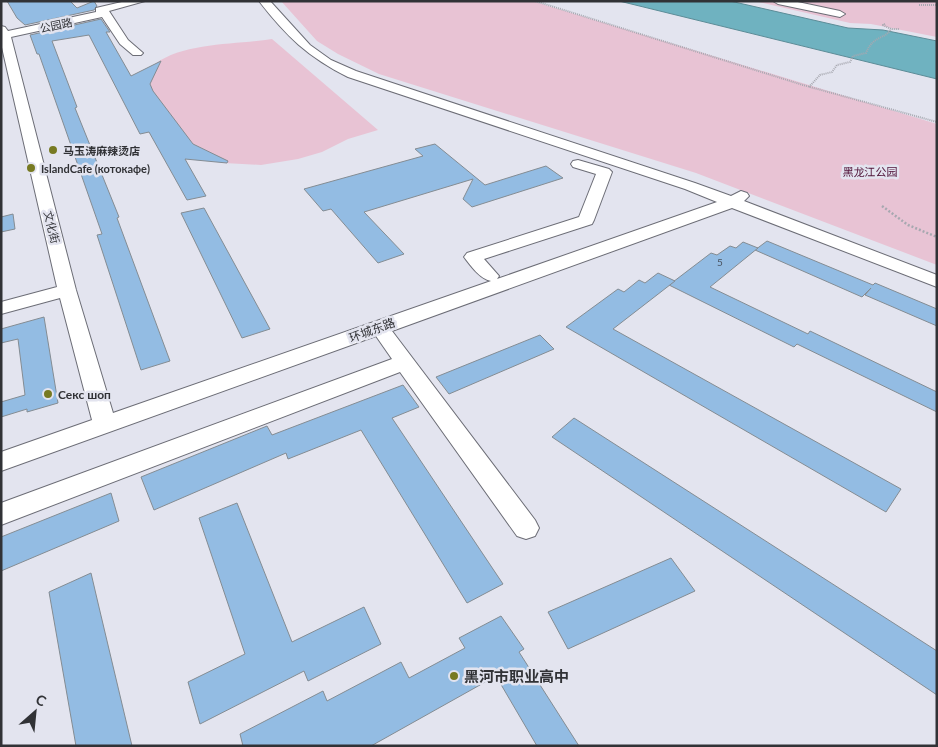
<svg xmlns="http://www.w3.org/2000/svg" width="938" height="747" font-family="Lato,'Noto Sans SC',sans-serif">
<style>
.green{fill:#e8c3d4}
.water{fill:#6fb2c0;stroke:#5c8c97}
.building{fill:#93bce3;stroke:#848c93}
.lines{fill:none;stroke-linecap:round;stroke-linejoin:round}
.minor-casing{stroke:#6c6d76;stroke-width:2}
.path-far1{stroke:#a7a8b0;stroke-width:2;stroke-dasharray:1 1;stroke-linecap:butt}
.path{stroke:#a7a8b0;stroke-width:2.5;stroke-dasharray:2 2;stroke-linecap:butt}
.minor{fill:#fff;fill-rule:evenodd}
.poi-dot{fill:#777a22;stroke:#e3e4ef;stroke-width:2}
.labels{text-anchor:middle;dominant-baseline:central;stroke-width:5;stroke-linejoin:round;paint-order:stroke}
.number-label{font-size:10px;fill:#4a5461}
.far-street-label{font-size:11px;fill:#313236;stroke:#e3e4ef}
.far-poi-label{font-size:11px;font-weight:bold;fill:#313236;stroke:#e3e4ef;text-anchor:start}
.far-park-label{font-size:11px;fill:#4e1036;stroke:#e3e4ef}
.street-label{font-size:12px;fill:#313236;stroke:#e3e4ef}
.poi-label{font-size:12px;font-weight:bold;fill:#313236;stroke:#e3e4ef;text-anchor:start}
.near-poi-label{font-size:15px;font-weight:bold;fill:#313236;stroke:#e3e4ef;text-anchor:start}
</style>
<rect width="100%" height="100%" fill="#e3e4ef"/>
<g class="green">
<polygon points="281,1 532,1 937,124 937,265 696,173 379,74 338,54 317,41"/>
<polygon points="754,1 937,1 937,37 871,24 850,23"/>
<path d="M 272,39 L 378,130 L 348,139 L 322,152 L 298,159 L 261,165 L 224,163 L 197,156 L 141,78 C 145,74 150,68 155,64 C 185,42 236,45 272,39 Z"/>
</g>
<polygon class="water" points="619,1 730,1 848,28 883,30 937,41 937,79"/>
<g class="building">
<polygon points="7,1 70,1 77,8 94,1 97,6 94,10 25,25 17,18"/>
<polygon points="101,19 110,32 106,32 131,76 161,61 150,84 153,91 193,144 228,161 227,163 185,159 206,196 187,200 149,132 140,134 89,35 52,41 77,107 75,108 119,217 117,218 170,361 141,370 97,235 102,234 39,54 37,54 30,35"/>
<polygon points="435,144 485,185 546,166 563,178 472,207 463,199 473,179 364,212 404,254 378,263 331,209 323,211 304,189 423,156 415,149"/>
<polygon points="204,208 270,329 242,338 181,213"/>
<polygon points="13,214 15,229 1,232 1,217"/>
<polygon points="767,241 873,285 875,283 937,309 937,326 865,295 871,288 862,297 755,250"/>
<polygon points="743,242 758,248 710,287 808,334 810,331 937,392 937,412 797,344 794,347 669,285 711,253 717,255 730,246 736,248"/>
<polygon points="658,273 675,281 613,329 901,489 886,512 566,327 618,289 624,292 639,280 645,283"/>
<polygon points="44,317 58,403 27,412 27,409 1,417 1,402 25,395 18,339 1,343 1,329"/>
<polygon points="540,335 554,349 449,394 436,377"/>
<polygon points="403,385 419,407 392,418 503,584 467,603 361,430 288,459 286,453 154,510 141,477 267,426 272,435"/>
<polygon points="574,418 937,651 937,695 552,437"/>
<polygon points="111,493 119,521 1,571 1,537"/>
<polygon points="237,503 292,642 364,607 381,644 308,681 304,671 200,724 188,682 245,654 199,518"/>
<polygon points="671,558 695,591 568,649 548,612"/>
<polygon points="91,573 98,603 132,746 76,746 49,592"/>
<polygon points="501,616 524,649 519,652 579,746 537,746 496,676 371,746 243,746 240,734 323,691 327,701 401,662 409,678 465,648 459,638"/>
</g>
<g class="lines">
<g class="minor-casing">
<g id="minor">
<path d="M 126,1 L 145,1 L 109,11 L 128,40 L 143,53 L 141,55 L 133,55 L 120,44 L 102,17 L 11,37 L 76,290 L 113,413 L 491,281 C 480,279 471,266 464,257 L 467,253 L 579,217 L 596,174 L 573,167 L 571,164 L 573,161 L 578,160 L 609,169 L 612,172 L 594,220 L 592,224 L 484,259 L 499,276 L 497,279 L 717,202 L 685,189 L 348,77 C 308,57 286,36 259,1 L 270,1 L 310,45 L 331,60 L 356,71 L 695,183 L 731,196 L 741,191 L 747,193 L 749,196 L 744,201 L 937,275 L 937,287 L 732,208 L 392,331 L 535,520 L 539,528 L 535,536 L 526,539 L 517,536 L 400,372 L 1,525 L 1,503 L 392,359 L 376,336 L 1,471 L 1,452 L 92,420 L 60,298 L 1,314 L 1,302 L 57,287 L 1,43 L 1,26 L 5,27 L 8,31 L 96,12 L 96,8 Z"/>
<polygon points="773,1 793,1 840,11 845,14 840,17 778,4"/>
</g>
</g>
<g class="path-far1">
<polyline points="535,1 803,85 937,122"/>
<polyline points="919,5 937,5"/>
<polyline points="885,24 883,25 891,29 899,29"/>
<path d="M 809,87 L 820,75 L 832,72 L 837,65 L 850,62 L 853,56 L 866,53 C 873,35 886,39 891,29"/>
</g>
<polyline class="path" points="882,206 908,225 937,237"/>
<use href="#minor" class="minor"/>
</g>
<g class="poi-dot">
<circle cx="53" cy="150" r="5"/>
<circle cx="31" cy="168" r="5"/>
<circle cx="48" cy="394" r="5"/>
<circle cx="454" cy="676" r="5"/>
</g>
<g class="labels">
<g class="number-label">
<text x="720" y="262">5</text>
</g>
<g class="far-street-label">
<text transform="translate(56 25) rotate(-12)">公园路</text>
<text transform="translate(52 227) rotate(76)">文化街</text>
</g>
<g class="far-poi-label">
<text x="63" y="150">马玉涛麻辣烫店</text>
<text x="41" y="168">IslandCafe (котокафе)</text>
</g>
<g class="far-park-label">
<text x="870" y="171">黑龙江公园</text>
</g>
<g class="street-label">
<text transform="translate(372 330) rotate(-20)">环城东路</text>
</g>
<g class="poi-label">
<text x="58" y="394">Секс шоп</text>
</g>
<g class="near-poi-label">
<text x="464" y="676">黑河市职业高中</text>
</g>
</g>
<rect width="938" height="747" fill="none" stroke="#313236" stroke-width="5"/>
<g transform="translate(35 712) rotate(27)" stroke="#e3e4ef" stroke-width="4" paint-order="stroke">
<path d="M0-4L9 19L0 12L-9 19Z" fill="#313236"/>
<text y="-8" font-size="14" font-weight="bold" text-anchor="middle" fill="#313236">С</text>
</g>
</svg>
